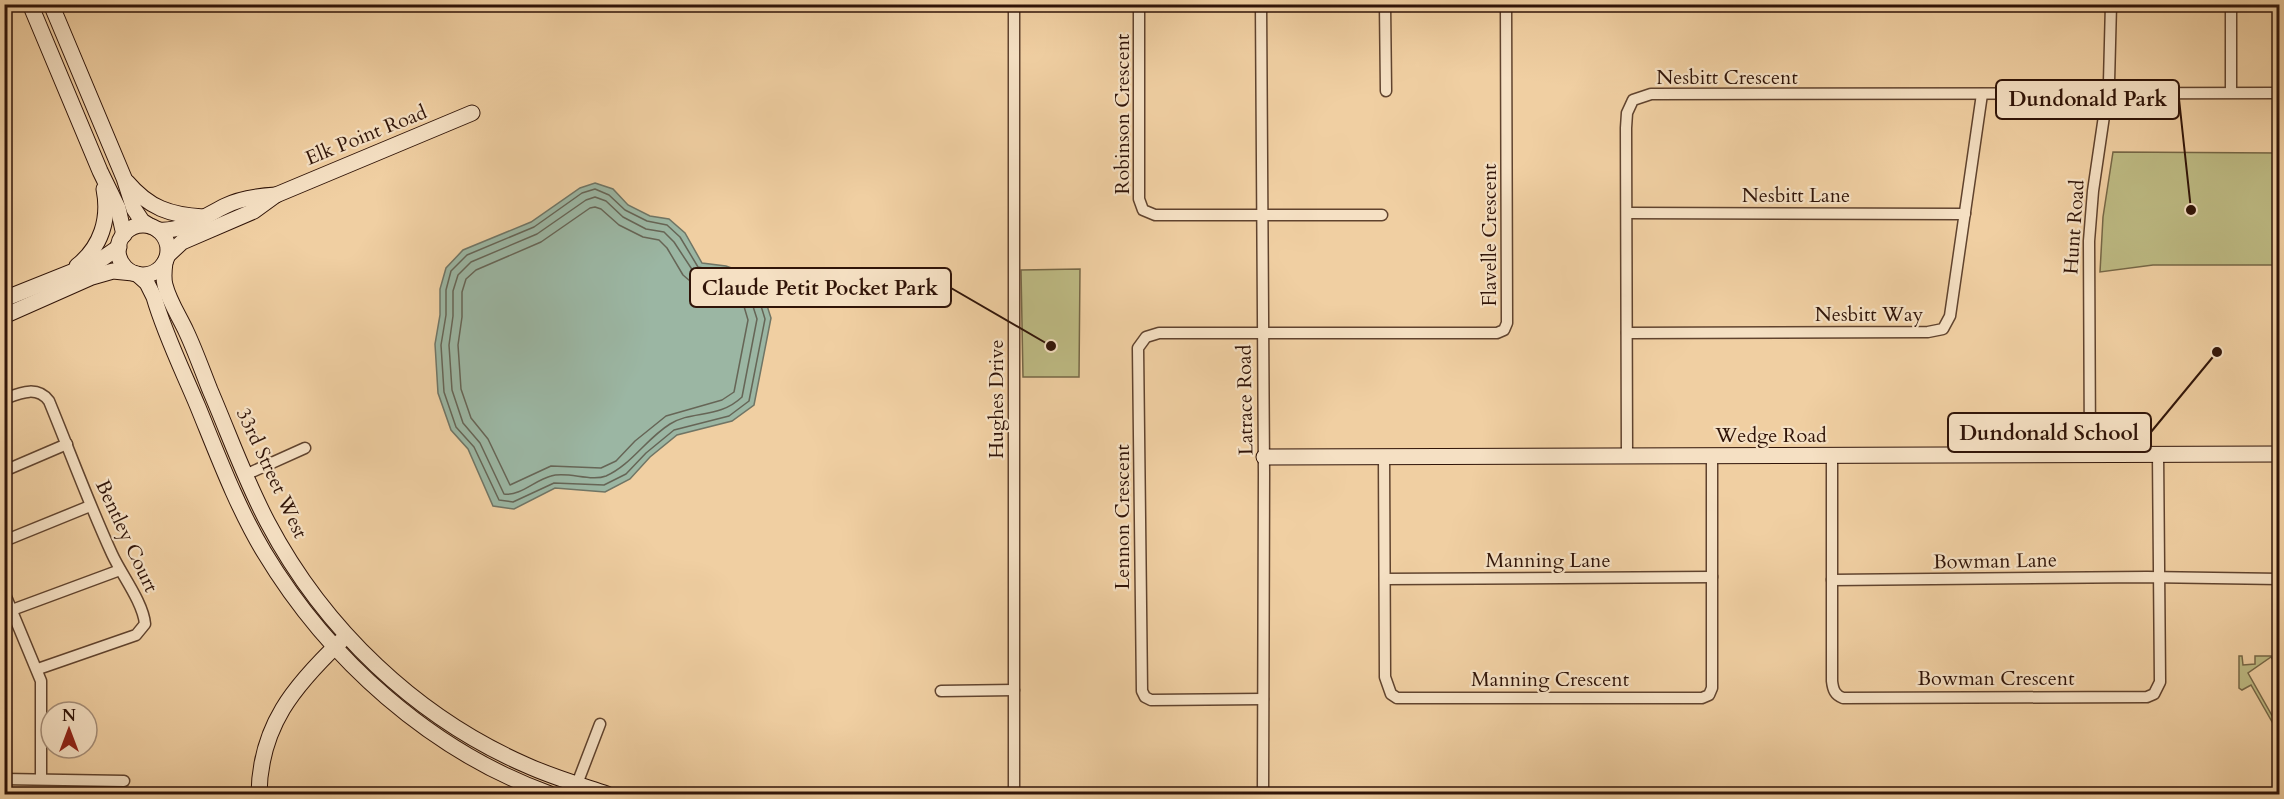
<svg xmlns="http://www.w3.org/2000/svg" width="2284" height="799" font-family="Cardo,serif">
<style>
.green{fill:#bdba83;stroke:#766746;stroke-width:1.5}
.water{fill:#9bb6a3;stroke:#707565;stroke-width:1.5}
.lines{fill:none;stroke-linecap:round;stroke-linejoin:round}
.shore{stroke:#666556;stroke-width:1.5}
.street-casing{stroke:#60432e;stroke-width:13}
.secondary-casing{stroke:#301408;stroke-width:17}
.street{stroke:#f5e0c3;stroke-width:10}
.secondary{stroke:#f5e0c3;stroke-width:15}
.labels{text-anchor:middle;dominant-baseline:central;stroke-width:4.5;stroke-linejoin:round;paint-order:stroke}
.street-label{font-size:20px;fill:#301408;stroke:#f5e0c3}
.leader{fill:none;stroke:#301408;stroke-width:2}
.callout-dot{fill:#301408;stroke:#f5e0c3;stroke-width:2}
.callout{fill:#f5e0c3;stroke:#301408;stroke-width:2}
.callout-label{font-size:21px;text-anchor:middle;font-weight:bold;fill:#301408}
</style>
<rect width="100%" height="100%" fill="#f0cfa2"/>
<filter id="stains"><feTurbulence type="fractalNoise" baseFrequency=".00333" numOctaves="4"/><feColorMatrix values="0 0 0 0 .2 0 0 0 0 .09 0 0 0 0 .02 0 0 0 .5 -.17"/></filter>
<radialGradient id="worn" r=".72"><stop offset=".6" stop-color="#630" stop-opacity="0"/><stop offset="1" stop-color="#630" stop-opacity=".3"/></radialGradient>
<g class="green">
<polygon points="2113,152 2279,153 2279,265 2153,265 2100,272 2103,217"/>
<polygon points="1080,269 1079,377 1023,377 1021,270"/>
<polygon points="2239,656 2242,656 2243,665 2255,664 2255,656 2273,656 2279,662 2279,668 2271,657 2248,673 2279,728 2279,734 2251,685 2242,690 2239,688"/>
</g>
<polygon class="water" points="595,183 613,189 628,205 650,216 669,219 685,233 702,263 726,266 748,274 763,293 771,318 754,405 732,421 677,435 650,457 630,479 605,492 555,488 514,509 493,506 468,449 451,430 438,393 435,344 440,315 440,289 446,268 463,250 531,222 580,188"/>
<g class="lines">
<g class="shore">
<polygon points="595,189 609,195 625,210 647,221 667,225 680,237 698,267 724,272 744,279 758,296 765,319 749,401 729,416 674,430 646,453 626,474 604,485 554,483 513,502 499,500 474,447 456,427 444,392 441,345 446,315 446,290 451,271 467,255 534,227 582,193"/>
<path d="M 595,197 L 606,201 L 623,217 L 646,229 L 664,232 L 674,242 L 695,274 L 723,279 L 739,285 L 751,300 L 757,319 L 742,397 C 719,419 692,410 670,424 C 646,439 631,465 606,476 C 591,482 567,471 551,476 C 535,480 521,496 504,494 L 480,443 L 463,423 L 452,390 L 449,345 L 453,316 L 453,291 L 458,275 L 471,262 L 537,234 L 586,200 Z"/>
<polygon points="595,207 601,209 619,225 643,237 659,240 667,248 683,275 690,281 734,293 743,303 748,320 734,392 722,400 666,416 635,441 616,461 601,468 551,466 510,485 488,439 471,418 461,389 458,345 462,317 462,292 466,279 476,270 541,242 590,208"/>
</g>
<g class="street-casing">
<g id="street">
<polyline points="1139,4 1139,199 1143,210 1155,215 1382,215"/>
<polyline points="1261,4 1264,473 1263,794"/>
<polyline points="1385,4 1386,91"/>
<polyline points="2231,92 2231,4"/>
<polyline points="1627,213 1965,214"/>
<polyline points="1627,333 1928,332 1943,329 1950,316 1982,94"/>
<path d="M 4,399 C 20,393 37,385 49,401 C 70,452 89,504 112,554 C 121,574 143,602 145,624 L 136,635 L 38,669"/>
<polyline points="2090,453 2089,241 2093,191 2109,82 2111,4"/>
<polyline points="1384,456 1385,677 1391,694 1397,698 1702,698 1709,695 1712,688 1712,456"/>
<polyline points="1627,456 1626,128 1627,113 1633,100 1651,94 2280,93"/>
<path d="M 1832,456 L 1832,681 C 1833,690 1835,695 1843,698 L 2147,697 L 2154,694 L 2160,682 L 2158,453"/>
<polyline points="4,471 67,444"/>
<polyline points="245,475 305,448"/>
<polyline points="4,541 90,506"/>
<polyline points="1385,579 1712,577"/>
<polyline points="1832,580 2147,577 2280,579"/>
<polyline points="4,592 41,681 41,779"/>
<polyline points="12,610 120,570"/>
<polyline points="941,691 1014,690"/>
<polyline points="1263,699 1151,700 1145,697 1142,691 1138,348 1146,337 1159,333 1497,333 1504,330 1507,323 1506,4"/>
<polyline points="4,779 124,781"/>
<polyline points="577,784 600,724"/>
<polyline points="1014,794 1014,4"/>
</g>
</g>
<g class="secondary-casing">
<g id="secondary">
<polyline points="30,4 100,171 118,208 124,235"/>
<polyline points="51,4 124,178 134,209 142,221 150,226"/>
<path d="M 127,182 C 149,208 170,215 203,217"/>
<circle cx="143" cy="250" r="25"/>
<path d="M 158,230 C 183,232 203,217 225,206 C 241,198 258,196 276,195"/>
<polyline points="168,255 182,242 254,211 276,195 472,113"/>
<path d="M 165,262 C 164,270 163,278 165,285 C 169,301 179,316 186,331 C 195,350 202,370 210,390 C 229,434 245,480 268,523 C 324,629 416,717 526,765 C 552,777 580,785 607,794"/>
<path d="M 77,266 C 101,247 110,219 104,189"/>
<path d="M 137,274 L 147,283 L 154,297 C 165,335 183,371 198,407 C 218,456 237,507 264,552 C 329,660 431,751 550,794"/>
<polyline points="4,299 99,261 119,247"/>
<polyline points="4,316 92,277 113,271 133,273"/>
<polyline points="1264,457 2280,454"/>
<path d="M 259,794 C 260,726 294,686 341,641"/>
</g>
</g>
<use href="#street" class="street"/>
<use href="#secondary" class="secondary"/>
</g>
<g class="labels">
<g class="street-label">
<text x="1727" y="77">Nesbitt Crescent</text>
<text transform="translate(1122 114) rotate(-90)">Robinson Crescent</text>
<text transform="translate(366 135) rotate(-22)">Elk Point Road</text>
<text x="1796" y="195">Nesbitt Lane</text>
<text transform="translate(2074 227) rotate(-86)">Hunt Road</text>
<text transform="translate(1489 235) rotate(-90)">Flavelle Crescent</text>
<text x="1869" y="314">Nesbitt Way</text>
<text transform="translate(996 399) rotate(-90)">Hughes Drive</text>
<text transform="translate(1245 400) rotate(-91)">Latrace Road</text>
<text x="1771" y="435">Wedge Road</text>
<text transform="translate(272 473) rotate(65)">33rd Street West</text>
<text transform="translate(1122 517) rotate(-90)">Lennon Crescent</text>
<text transform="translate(127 536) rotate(65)">Bentley Court</text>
<text x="1548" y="560">Manning Lane</text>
<text transform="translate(1995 561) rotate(-1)">Bowman Lane</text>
<text x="1996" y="678">Bowman Crescent</text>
<text x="1550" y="679">Manning Crescent</text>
</g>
</g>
<path class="leader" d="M2191 210L2179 99M1051 346L951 288M2217 352L2151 432"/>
<g class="callout-dot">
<circle cx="2191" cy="210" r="6"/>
<circle cx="1051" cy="346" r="6"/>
<circle cx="2217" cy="352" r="6"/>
</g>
<g class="callout">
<rect x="1996" y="80" width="183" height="39" rx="6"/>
<rect x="690" y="268" width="261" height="39" rx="6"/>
<rect x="1948" y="413" width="203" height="39" rx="6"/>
</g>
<g class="callout-label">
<text x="2088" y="106">Dundonald Park</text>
<text x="820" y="295">Claude Petit Pocket Park</text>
<text x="2049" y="440">Dundonald School</text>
</g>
<rect width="2284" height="799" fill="none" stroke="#f0cfa2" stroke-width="24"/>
<rect x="6" y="6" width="2272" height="787" fill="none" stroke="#301408" stroke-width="3"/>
<rect x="12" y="12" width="2260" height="775" fill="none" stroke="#301408" stroke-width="1.5"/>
<g transform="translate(69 730)"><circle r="28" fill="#f5e0c3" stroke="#a68e78" stroke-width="1.5"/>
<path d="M0-4.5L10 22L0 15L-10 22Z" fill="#8f2418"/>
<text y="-9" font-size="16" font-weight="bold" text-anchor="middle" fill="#301408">N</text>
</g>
<rect width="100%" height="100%" filter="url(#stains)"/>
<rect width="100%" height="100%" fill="url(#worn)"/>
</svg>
